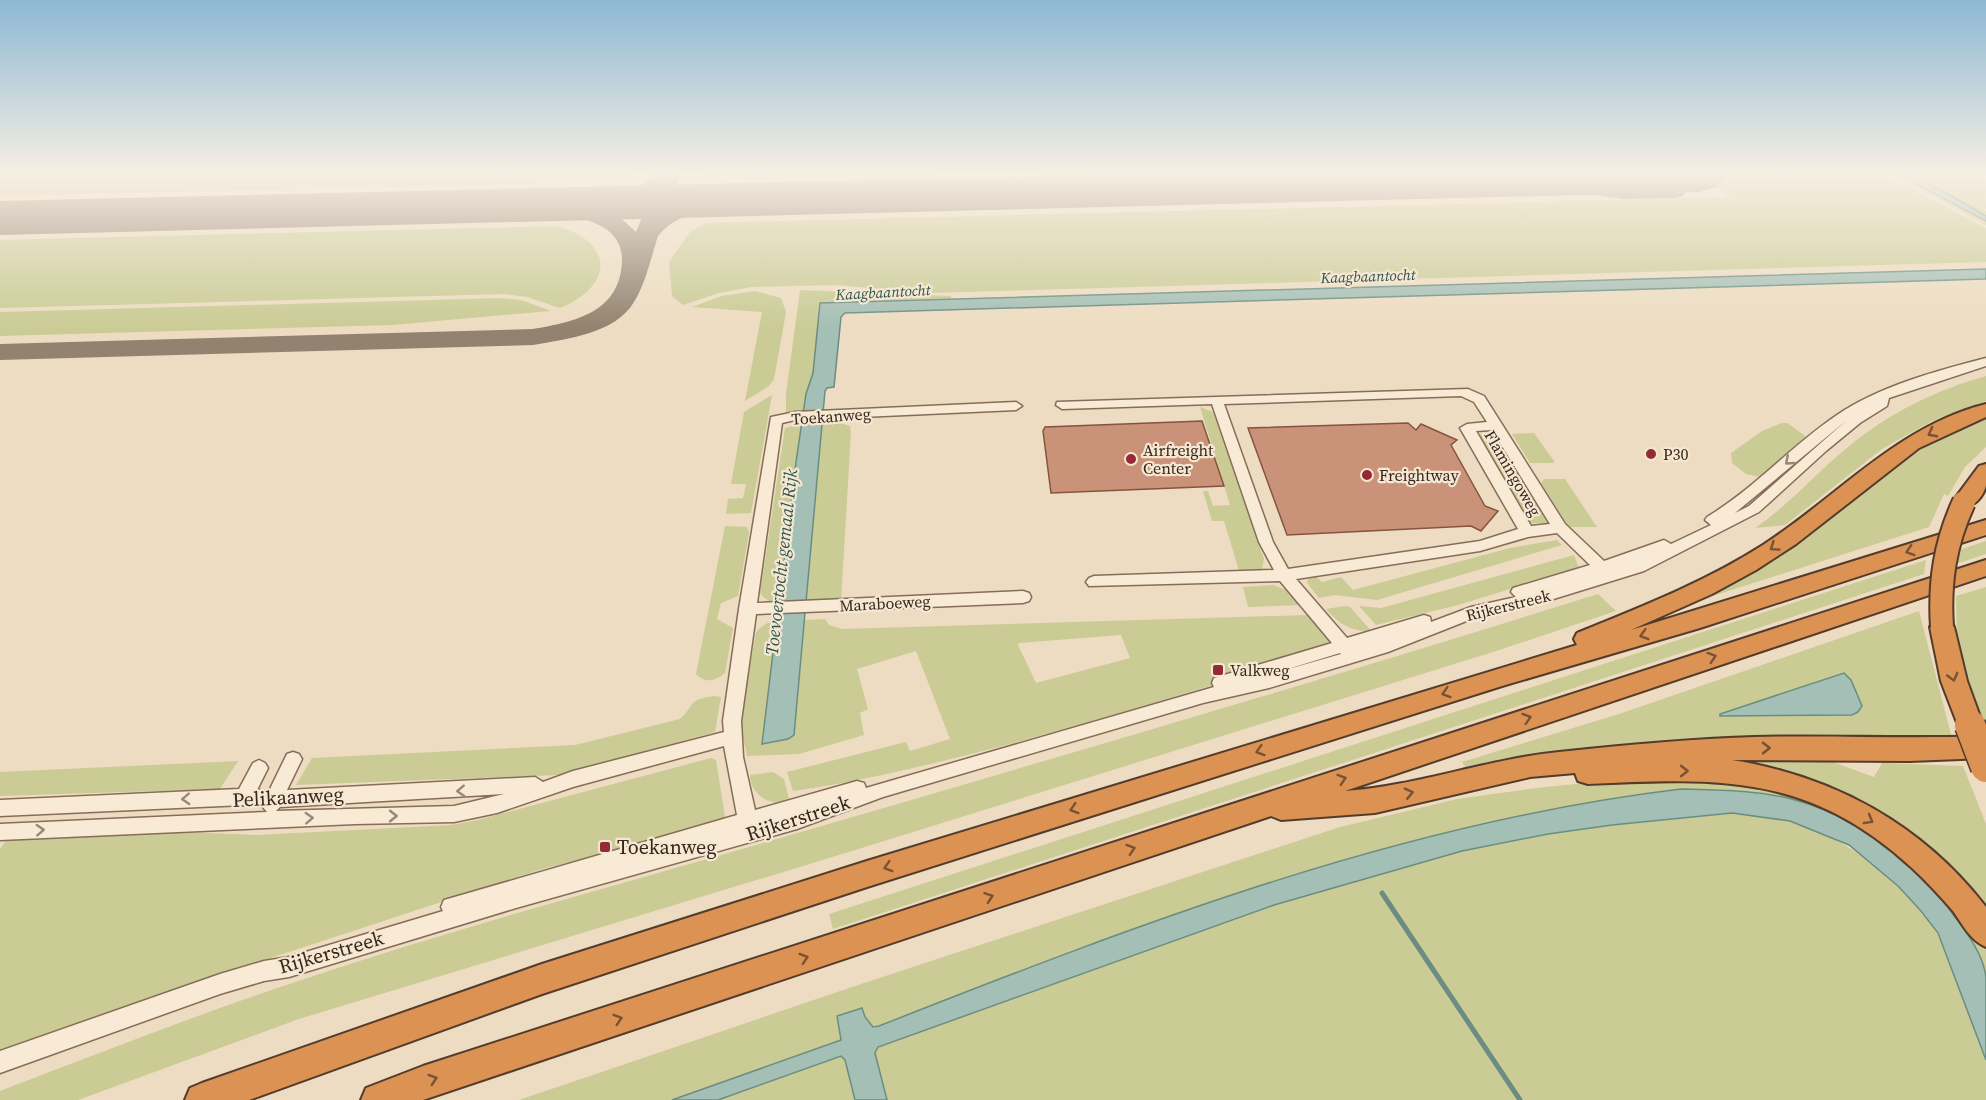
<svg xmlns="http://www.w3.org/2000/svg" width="1986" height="1100" font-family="'Source Serif 4',serif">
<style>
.green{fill:#cacb95;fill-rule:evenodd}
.water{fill:#a4bfb5;stroke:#6b8d81;stroke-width:1.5}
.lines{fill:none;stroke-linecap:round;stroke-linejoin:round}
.stream{stroke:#6b8d81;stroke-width:5}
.taxiway{fill:#92826f;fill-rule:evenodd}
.runway{fill:#92826f;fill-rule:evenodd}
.building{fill:#ca9278;stroke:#85543f;stroke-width:1.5}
.minor-casing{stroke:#866d59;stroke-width:3}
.highway-casing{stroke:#543c2d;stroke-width:4}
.minor{fill:#f8ead4;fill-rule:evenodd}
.highway{fill:#db9253;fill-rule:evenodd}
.highway-bridge-far1-casing{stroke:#543c2d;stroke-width:26;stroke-linecap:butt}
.highway-bridge-casing{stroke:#543c2d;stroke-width:33;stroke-linecap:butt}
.highway-bridge-far1{stroke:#db9253;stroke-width:22}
.highway-bridge{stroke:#db9253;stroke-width:30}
.oneway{stroke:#785233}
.oneway2{stroke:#978878}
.poi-dot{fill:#942a35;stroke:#f5e7d1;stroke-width:2}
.labels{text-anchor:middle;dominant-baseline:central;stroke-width:4.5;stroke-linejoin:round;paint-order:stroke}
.far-water-label{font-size:15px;font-style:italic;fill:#2d564f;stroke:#f5e7d1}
.street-label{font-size:16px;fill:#36271d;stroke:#f5e7d1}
.poi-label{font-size:16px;fill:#36271d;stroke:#f5e7d1;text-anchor:start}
.water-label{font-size:18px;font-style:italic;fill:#2d564f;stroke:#f5e7d1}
.near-street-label{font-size:20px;fill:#36271d;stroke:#f5e7d1}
.near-poi-label{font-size:20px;fill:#36271d;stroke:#f5e7d1;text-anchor:start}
</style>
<rect width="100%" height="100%" fill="#eddcc1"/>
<g class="green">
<polygon points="0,174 631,174 615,182 0,196"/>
<polygon points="708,174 935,174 732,179 715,178"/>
<polygon points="1703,174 1884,174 1986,228 1986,262 929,293 835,285 752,287 719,293 683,305 672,296 669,262 690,232 705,223 1729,197"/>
<path d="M 1890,174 C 1911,174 1965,210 1986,221 L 1986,225 Z"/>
<polygon points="1906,174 1986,174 1986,209 1971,203 1986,211 1986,216"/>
<path d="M 556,226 C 616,242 613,287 560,308 L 527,297 L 504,294 L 0,308 L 0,240 Z"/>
<polygon points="800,290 951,296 951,299 820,304 813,373 806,394 803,413 786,413 786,394"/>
<polygon points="755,291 781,298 786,312 774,379 769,386 745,401 762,312 692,307 722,296"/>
<polygon points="500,298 521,300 551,311 392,325 0,336 0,312"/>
<path d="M 1986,376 L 1986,401 L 1932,421 L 1882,449 L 1785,525 L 1755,528 C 1789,505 1816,473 1848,447 C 1889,413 1936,390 1986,376 Z"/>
<polygon points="772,395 751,513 726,514 728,499 743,498 746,484 731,484 744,412"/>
<polygon points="1200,407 1213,412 1264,559 1262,569 1258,572 1240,574 1224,521 1212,521 1203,491 1208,491 1213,506 1230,505"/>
<polygon points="1986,417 1986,447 1965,467 1948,496 1944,494 1929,527 1716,595 1713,592 1900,461 1928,443"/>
<polygon points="822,423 840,423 850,426 851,432 841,601 806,602"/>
<polygon points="1782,423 1787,423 1808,438 1765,478 1746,474 1732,463 1731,453 1762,431"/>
<path d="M 801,424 L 780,603 C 771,603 766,600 760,593 L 785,428 Z"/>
<polygon points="1534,433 1554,461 1554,463 1530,463 1512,434"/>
<polygon points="1486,434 1496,438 1548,523 1528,523 1475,435"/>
<polygon points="1544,479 1565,479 1597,527 1569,527 1541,483"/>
<path d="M 725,526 L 747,527 L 749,533 L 738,596 L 721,603 L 717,619 L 733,628 L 725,673 C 715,681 706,684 696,674 Z"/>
<polygon points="1557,540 1562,545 1377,600 1335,595 1319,598 1307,583 1308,579 1315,576 1322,582 1341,577 1353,590 1510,548"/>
<polygon points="1986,541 1986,554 1953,565 1956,551"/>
<polygon points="1574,555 1579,568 1458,605 1376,625 1359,606 1381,608"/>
<polygon points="1926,560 1924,574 833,929 829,914"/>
<polygon points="1273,585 1291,592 1302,605 1248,607 1243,587"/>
<polygon points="1986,587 1986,727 1985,727 1963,664 1957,637 1956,596"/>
<path d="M 1598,594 L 1616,611 L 1493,652 L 813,863 L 299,1019 L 78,1100 L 0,1100 L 0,1091 C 97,1054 193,1016 292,983 C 462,926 636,880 808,830 C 1072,753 1336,676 1598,594 Z"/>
<path d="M 1345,606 L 1350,607 L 1373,633 C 1349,629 1342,627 1326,609 Z"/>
<path d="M 1919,611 L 1953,742 L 1467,769 L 1462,762 L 1619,714 ZM 1844,673 L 1852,715 L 1721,716 L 1720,714 Z"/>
<path d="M 1308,615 L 1329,640 L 1329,644 L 1316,653 C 1213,685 1110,717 1006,745 C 936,763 865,781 793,791 L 787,772 L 906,742 L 910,751 L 950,739 L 916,651 L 857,669 L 868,709 L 860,713 L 864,735 L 799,754 L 747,756 L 740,722 L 756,632 C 763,625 768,621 778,621 L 763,744 L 788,739 L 794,735 L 805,620 L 825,619 L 829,625 L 842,629 ZM 1121,635 L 1130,658 L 1036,683 L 1018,645 L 1019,643 Z"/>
<path d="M 714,696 L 721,697 L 715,732 L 558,775 L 296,785 L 312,758 L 575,745 L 680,719 C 696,705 686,700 714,696 Z"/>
<polygon points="711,758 716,760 726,823 542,869 182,987 0,1054 0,849 6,840 183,832 257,835 451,825 478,820"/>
<polygon points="238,761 220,789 0,796 0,772"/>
<polygon points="1746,761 1833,762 1874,777 1882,763 1963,766 1986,824 1986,923 1928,858 1753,771"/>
<path d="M 773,772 L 784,779 L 790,803 C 772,806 750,796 750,775 Z"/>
<path d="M 1630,779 L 1767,781 L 1881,831 L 1986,941 L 1986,976 L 1978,955 C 1954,928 1930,901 1906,874 C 1896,862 1886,847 1874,838 C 1857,826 1835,815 1815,807 C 1725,773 1627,795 1536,813 C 1310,859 1093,942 879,1026 L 873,1027 L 867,1021 L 862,1008 L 837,1016 L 842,1040 L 672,1100 L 519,1100 L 855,986 L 1340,827 L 1457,799 L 1545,787 Z"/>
<path d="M 1732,813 C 1751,815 1772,816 1791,822 C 1854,841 1916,888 1945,948 L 1986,1060 L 1986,1100 L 887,1100 L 874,1053 L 878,1047 L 1274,905 L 1462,851 L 1548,834 L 1612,825 Z"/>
<polygon points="841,1056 845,1060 855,1100 718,1100"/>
</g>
<g class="water">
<path d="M 1898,174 C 1919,174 1966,205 1986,216 L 1986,221 Z"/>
<polygon points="1986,269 1986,279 845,313 841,317 834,387 827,388 825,391 794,735 788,739 762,744 796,462 806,394 813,373 820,303"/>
<polygon points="1844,673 1851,680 1862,706 1858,712 1852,715 1720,716 1720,714"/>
<path d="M 1681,789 C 1719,790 1758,790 1795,800 C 1857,817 1916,861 1952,913 C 1966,932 1983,953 1986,977 C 1986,1004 1986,1033 1986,1060 L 1938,933 L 1921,911 L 1898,886 L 1849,845 L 1790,821 L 1732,813 L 1612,825 L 1548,834 L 1462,851 L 1274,905 L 878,1047 L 875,1053 L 887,1100 L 855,1100 L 845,1060 L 841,1056 L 718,1100 L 672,1100 L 841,1040 L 837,1016 L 862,1008 L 865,1017 L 873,1027 L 879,1026 C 1138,924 1403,822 1681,789 Z"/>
</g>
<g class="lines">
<polyline class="stream" points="1382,893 1520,1100"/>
<g class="taxiway">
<path d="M 656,174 L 680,174 L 668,207 L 723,193 L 731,195 L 734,200 L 731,205 C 704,211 677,213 658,236 C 651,257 646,283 634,302 C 615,334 566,339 533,345 L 0,360 L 0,344 L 533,329 C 575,322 621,312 622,260 C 622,247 617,237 606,229 C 577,210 542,217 511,210 L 508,205 L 511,200 L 519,198 L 569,203 L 571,199 C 600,192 633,197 656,174 ZM 650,197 L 636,232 L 622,219 L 596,209 Z"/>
<polygon points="1532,174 1623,185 1654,185 1647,177 1650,174 1667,174 1686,191 1683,196 1675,198 1623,199 1522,185 1519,180 1522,175"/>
</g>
<polygon class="runway" points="1116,174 1724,174 1725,176 1717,187 1698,192 0,235 0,201"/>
</g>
<g class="building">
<polygon points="1202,421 1224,486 1051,493 1043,431 1045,427"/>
<polygon points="1408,423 1416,430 1421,424 1457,440 1451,445 1485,506 1498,511 1481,531 1471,526 1287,535 1248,428"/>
</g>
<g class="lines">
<g class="minor-casing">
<path id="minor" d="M 1986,358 L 1986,366 L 1889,398 L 1887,406 L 1860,423 L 1826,451 L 1759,512 L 1644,571 L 1547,601 L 1474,618 L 1388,652 L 1269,688 L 1203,703 L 883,797 L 797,829 L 516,908 L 289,977 L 264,981 L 220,994 L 0,1073 L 0,1051 L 220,974 L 264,961 L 289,957 L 443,911 L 441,907 L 444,900 L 451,898 L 737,815 L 724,746 L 573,787 L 497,813 L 454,822 L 355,824 L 0,840 L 0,824 L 267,812 L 262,806 L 244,805 L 0,816 L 0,800 L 239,789 L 253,763 L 259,760 L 265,763 L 268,768 L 257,790 L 269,791 L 287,754 L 293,752 L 299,754 L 302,759 L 287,790 L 535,777 L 543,782 L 573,771 L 724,732 L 723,721 L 739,609 L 771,417 L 795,412 L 1016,402 L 1022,406 L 1016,410 L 795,420 L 782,423 L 757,603 L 1023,591 L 1029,593 L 1031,597 L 1029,601 L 1023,603 L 756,614 L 741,721 L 743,757 L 755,810 L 857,781 L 864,783 L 866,788 L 1214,687 L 1212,683 L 1214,678 L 1332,643 L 1280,581 L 1089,586 L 1086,582 L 1089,578 L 1094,576 L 1274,570 L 1259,542 L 1212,404 L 1062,409 L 1056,405 L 1057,402 L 1468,389 L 1484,396 L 1565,524 L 1604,561 L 1664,540 L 1671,544 L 1711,525 L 1705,520 L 1707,517 C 1755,488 1791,446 1837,415 C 1880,386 1936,371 1986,358 ZM 1461,396 L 1474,402 L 1487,422 L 1467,424 L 1460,428 L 1518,529 L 1480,541 L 1288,569 L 1273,542 L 1224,404 ZM 1847,420 L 1749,506 L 1735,513 ZM 1492,430 L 1550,524 L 1531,526 L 1476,431 ZM 1557,533 L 1590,565 L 1513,588 L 1511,592 L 1516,597 L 1471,607 L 1431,622 L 1430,617 L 1424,615 L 1347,638 L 1296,579 L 1480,551 L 1528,537 ZM 1340,653 L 1341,654 L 1278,672 ZM 504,794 L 454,806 L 276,811 L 280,807 Z"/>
</g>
<g class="highway-casing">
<g id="highway">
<path d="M 1986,404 L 1986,417 L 1919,448 L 1796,544 L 1756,570 L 1712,594 L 1631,630 L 1986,520 L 1986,535 L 1700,628 L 1502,686 L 867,887 L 542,994 L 249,1100 L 185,1100 L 190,1088 L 202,1083 L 542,964 L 867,861 L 1577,645 L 1574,639 L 1577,633 C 1641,607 1705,582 1763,545 C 1837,497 1898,426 1986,404 Z"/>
<path d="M 1986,464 C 1986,471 1986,479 1986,485 C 1983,499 1970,511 1956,507 L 1953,502 L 1956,497 L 1979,466 Z"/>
<path d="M 1986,560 L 1986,576 L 1345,791 C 1417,786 1487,759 1559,752 C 1624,745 1689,739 1754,737 C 1831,735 1909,739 1986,736 L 1986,758 L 1910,761 L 1732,760 C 1834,776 1923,825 1986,907 L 1986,947 C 1970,940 1963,925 1953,911 C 1940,896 1926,881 1912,868 C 1808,773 1719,778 1588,784 L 1578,781 L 1575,773 L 1530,777 L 1375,813 L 1281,820 L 1271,816 L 423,1100 L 361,1100 L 366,1088 L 423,1066 Z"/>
<polygon points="1942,618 1951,621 1954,627 1967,681 1983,725 1979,733 1970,736 1961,733 1941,681 1930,627 1933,621"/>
</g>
</g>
<use href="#minor" class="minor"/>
<use href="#highway" class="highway"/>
<g class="highway-bridge-far1-casing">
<path id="highway-bridge-far1" d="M 1942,627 C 1939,582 1945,543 1964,502"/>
</g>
<g class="highway-bridge-casing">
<polyline id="highway-bridge" points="1970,725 1986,767"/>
</g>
<use href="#highway-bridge-far1" class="highway-bridge-far1"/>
<use href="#highway-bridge" class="highway-bridge"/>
</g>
<defs><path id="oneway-chevron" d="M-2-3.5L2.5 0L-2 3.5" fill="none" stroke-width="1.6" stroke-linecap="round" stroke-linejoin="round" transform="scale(1.5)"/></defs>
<g class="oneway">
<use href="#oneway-chevron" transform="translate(1932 433) rotate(152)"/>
<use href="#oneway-chevron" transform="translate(1774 547) rotate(145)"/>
<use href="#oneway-chevron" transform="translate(1910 551) rotate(162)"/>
<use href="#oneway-chevron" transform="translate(1644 635) rotate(164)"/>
<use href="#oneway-chevron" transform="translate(1712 657) rotate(-18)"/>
<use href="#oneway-chevron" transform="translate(1953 677) rotate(75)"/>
<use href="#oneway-chevron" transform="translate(1446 693) rotate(163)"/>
<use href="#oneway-chevron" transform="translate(1527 718) rotate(-18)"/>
<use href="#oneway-chevron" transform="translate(1766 748)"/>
<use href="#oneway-chevron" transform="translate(1260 751) rotate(163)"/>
<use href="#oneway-chevron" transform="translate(1684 771)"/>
<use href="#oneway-chevron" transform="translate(1342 779) rotate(-18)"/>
<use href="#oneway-chevron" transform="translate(1409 793) rotate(-13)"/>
<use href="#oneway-chevron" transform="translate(1074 809) rotate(163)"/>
<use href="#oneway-chevron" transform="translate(1869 820) rotate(30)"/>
<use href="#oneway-chevron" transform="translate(1131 849) rotate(-18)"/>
<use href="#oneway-chevron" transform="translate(888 867) rotate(163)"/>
<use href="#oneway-chevron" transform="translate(989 897) rotate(-19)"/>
<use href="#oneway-chevron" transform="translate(804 958) rotate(-18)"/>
<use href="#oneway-chevron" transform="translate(618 1019) rotate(-18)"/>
<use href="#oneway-chevron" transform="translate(433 1079) rotate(-18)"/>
</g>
<g class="oneway2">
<use href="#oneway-chevron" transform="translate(1789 461) rotate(139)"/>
<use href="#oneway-chevron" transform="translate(461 791) rotate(177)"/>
<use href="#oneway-chevron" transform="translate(186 799) rotate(177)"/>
<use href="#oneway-chevron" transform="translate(393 816)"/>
<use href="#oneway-chevron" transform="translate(309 818) rotate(-3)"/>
<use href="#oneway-chevron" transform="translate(40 830) rotate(-3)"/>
</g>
<linearGradient id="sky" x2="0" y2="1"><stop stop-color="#8db8d4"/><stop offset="0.53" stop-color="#f7efe3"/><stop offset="1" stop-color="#f7efe3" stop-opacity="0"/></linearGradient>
<rect width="1986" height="328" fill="url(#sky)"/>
<g class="poi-dot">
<circle cx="1651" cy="454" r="6"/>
<circle cx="1131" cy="459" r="6"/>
<circle cx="1367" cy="475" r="6"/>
<rect x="1212" y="664" width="12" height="12" rx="3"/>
<rect x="599" y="841" width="12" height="12" rx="3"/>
</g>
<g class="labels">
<g class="far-water-label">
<text transform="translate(1368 276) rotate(-2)">Kaagbaantocht</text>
<text transform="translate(883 292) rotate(-3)">Kaagbaantocht</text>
</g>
<g class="street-label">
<text transform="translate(831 416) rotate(-4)">Toekanweg</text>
<text transform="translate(1513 473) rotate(60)">Flamingoweg</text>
<text transform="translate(885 603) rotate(-3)">Maraboeweg</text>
<text transform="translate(1508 605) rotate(-14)">Rijkerstreek</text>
</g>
<g class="poi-label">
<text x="1143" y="450">Airfreight<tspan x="1143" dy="18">Center</tspan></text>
<text x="1663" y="454">P30</text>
<text x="1379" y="475">Freightway</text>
<text x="1230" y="670">Valkweg</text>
</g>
<g class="water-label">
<text transform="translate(781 562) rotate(-84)">Toevoertocht gemaal Rijk</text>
</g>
<g class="near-street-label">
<text transform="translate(288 797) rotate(-3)">Pelikaanweg</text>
<text transform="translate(798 818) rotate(-18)">Rijkerstreek</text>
<text transform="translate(331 952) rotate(-16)">Rijkerstreek</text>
</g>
<g class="near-poi-label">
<text x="617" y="847">Toekanweg</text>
</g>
</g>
</svg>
